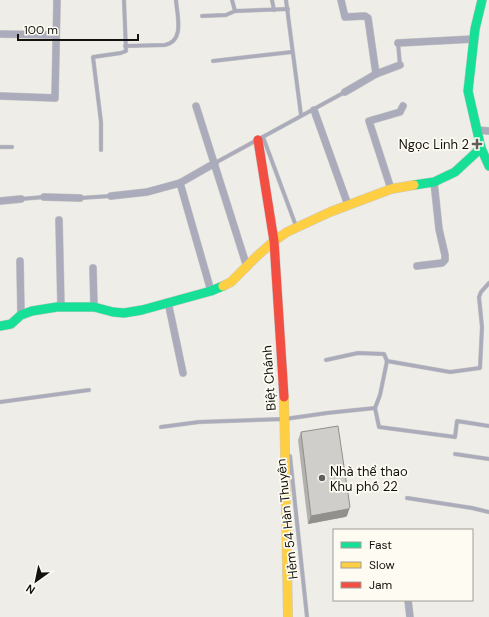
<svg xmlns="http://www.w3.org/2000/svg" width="489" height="617" font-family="'DM Sans',sans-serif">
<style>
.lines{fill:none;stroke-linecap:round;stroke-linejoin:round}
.lane-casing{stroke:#cac9c6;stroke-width:4.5}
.street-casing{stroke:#cac9c6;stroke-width:8}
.fast-casing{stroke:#cac9c6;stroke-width:10}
.slow-casing{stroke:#cac9c6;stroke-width:10}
.jam-casing{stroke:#cac9c6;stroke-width:10}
.lane{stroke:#aaacbb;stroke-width:3.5}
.street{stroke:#aaacbb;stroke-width:7}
.fast{stroke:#16e098;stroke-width:9}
.slow{stroke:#ffcf43;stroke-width:9}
.jam{stroke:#f24e42;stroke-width:9}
.wall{fill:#b2b1ae}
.shaded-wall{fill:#91908d}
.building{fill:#cfceca;stroke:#91908d}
.poi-dot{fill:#605f5b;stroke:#fefcf2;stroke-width:1.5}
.labels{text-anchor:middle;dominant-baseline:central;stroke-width:3.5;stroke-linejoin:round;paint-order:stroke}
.poi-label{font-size:13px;fill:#13120f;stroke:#fefcf2;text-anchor:end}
.street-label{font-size:13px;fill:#13120f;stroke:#fefcf2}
</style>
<rect width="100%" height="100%" fill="#eeede8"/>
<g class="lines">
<g class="lane-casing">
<g id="lane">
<polyline points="232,0 235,11"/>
<polyline points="272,0 274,10"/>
<polyline points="286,0 301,115"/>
<polyline points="202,16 226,15 235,11 288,9"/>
<polyline points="398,43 400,65"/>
<path d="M 125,46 L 165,45 C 185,41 177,15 176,0"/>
<polyline points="213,61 292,52"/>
<polyline points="263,137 296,226"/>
<polyline points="0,147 12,147"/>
<polyline points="101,150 101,122 93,57 121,53 126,51 124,0"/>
<polyline points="215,163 345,92"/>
<polyline points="80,198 111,196"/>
<polyline points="21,199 44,197"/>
<polyline points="326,360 358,353 384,354 387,361 450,372 480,368 482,327 479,297 481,292 489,283"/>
<polyline points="387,361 380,395 375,408 379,427 455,437 457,421 489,426"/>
<polyline points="0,402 89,390"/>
<polyline points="161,427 199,422 285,419 327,413 375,408"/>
<polyline points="455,454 489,459"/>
<polyline points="290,456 307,617"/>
<polyline points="407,498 472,508 489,512"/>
</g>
</g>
<g class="street-casing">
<g id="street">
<polyline points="341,0 345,17 365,16 368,18 376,74"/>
<polyline points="0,34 56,35"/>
<polyline points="398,43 474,39"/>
<polyline points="345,92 376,74 400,65"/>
<polyline points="0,96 55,98 57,0"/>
<polyline points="196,106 247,267"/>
<polyline points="314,110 348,205"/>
<polyline points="477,130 489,131"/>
<polyline points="180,183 211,291"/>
<polyline points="391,189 369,121 400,112 403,106"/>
<polyline points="111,196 147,192 180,183 215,163"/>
<polyline points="44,197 80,198"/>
<polyline points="0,201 21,199"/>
<polyline points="59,220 61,307"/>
<polyline points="20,261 21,315"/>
<polyline points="417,266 442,263 445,260 445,255 439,229 434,182"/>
<polyline points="93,268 94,307"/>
<polyline points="168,302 183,373"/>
<polyline points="408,600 410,617"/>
</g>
</g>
<g class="fast-casing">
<g id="fast">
<polyline points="482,0 475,29 468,91 481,148 489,166"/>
<polyline points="414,185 434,182 455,172 481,148"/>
<polyline points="0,326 11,324 21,315 32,311 57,307 94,307 113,312 124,313 142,310 211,291 223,286"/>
</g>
</g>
<g class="slow-casing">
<g id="slow">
<polyline points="223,286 231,282 257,256 274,241 287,232 330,212 391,189 414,185"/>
<polyline points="284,397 288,617"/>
</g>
</g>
<g class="jam-casing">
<polyline id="jam" points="258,140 274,241 284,397"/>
</g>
<use href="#lane" class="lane"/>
<use href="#street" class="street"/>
<use href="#fast" class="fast"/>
<use href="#slow" class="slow"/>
<use href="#jam" class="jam"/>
</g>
<polygon class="wall" points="301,432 347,516 345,517 308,524 298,440"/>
<polygon class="shaded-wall" points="350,507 347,516 345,517 308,524 311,516"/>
<polygon class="building" points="338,426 350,507 348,509 311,516 301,432"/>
<g class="poi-dot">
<path d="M475 138h4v4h4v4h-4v4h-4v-4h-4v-4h4z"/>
<circle cx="322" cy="478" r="4"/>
</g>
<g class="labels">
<g class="poi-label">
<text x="469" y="144">Ngọc Linh 2</text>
<text x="330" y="471" text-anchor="start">Nhà thể thao<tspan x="330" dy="15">Khu phố 22</tspan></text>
</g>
<g class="street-label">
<text transform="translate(269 378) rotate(-94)">Biệt Chánh</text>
<text transform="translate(287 519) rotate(-96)">Hẻm 54 Hàn Thuyên</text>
</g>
</g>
<rect x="333" y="529" width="140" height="72" fill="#fefcf2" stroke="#a09e97"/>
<rect x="341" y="542" width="20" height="6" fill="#16e098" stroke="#a09e97"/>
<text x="369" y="549" font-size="12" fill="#13120f">Fast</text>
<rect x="341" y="562" width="20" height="6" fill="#ffcf43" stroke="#a09e97"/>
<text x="369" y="569" font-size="12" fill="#13120f">Slow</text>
<rect x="341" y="582" width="20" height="6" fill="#f24e42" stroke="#a09e97"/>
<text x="369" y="589" font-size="12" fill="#13120f">Jam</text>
<g transform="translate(36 581) rotate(213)" stroke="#fefcf2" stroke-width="3" paint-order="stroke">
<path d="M0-3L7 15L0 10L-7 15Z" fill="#13120f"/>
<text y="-6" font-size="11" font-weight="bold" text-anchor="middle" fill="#13120f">N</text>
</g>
<path d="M18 34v6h120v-6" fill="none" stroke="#13120f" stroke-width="2"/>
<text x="24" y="34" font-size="12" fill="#13120f" stroke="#fefcf2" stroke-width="3" paint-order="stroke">100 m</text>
</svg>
